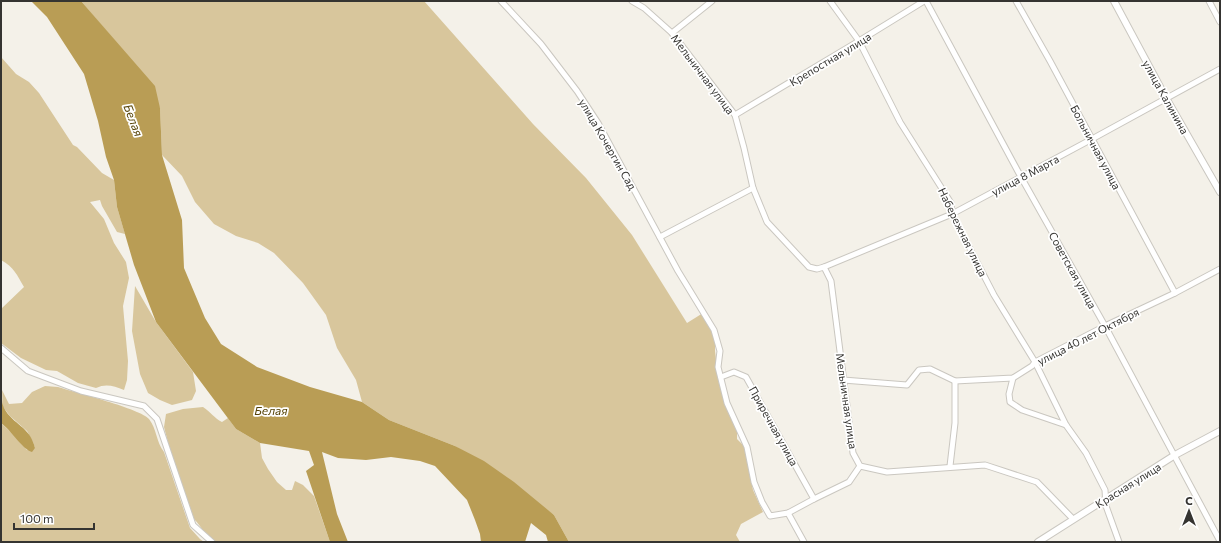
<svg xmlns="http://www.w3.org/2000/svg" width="1221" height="543" font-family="Commissioner,sans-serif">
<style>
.green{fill:#d8c69c}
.water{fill:#b99d55}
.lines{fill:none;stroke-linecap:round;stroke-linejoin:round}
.minor-casing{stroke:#cac7c0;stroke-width:7}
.tertiary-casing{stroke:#cac7c0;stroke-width:8}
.minor{stroke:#fff;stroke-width:5}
.tertiary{stroke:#fff;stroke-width:6}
.labels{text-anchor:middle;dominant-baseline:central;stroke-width:3.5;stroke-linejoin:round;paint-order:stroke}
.street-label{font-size:11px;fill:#353431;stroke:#fff}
.water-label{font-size:12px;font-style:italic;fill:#574409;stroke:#fff}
</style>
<rect width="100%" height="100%" fill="#f4f1e9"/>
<g class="green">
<polygon points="81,1 424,1 533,124 586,178 632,235 687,323 703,313 715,337 715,351 719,384 737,431 737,439 744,446 753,490 763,512 741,524 736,535 740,542 569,542 554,515 455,446 389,420 362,402 356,380 337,348 326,315 303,283 274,253 258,243 236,236 214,224 195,202 182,176 162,155 160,108 115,41"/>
<path d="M 1,57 L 16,74 L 29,82 L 39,93 L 73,145 L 77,147 L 102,173 L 114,180 L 117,207 L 125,234 L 117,232 L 102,206 L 100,200 L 90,202 L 104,219 L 114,243 L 126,262 L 129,278 L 123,306 L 128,361 L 127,380 L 124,390 C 114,386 106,383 96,388 L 78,383 L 57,371 L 46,370 L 21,358 L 1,343 L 1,309 L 24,287 C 17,275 14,267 1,260 Z"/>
<polygon points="135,286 156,322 193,372 196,391 192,400 172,405 160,400 148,393 140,374 132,331"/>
<path d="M 45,386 L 58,387 C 74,392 141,409 149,419 C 157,429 156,442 164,452 L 190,528 L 200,539 L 204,542 L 1,542 L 1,423 L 19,440 L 27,450 L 35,448 L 33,442 L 27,431 L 10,416 L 3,407 L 2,390 L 9,404 L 22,403 L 32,392 Z"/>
<path d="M 203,407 C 211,412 214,418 222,422 L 228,418 L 236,429 L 260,443 L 262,458 L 268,469 L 277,482 L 286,490 L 292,490 L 295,481 L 303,485 L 314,496 L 330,542 L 213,542 C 206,536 201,526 194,519 L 170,450 L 164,427 L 166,414 L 183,409 Z"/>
</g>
<g class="water">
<polygon points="31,1 81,1 155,86 160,108 162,155 182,220 184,268 205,318 221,344 257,367 310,387 362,402 389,420 455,446 484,461 514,482 554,515 569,542 548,542 546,535 531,523 525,542 481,542 480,534 475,520 467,500 435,466 420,461 391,457 366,460 338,458 322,452 337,514 348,542 330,542 306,471 314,465 309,451 260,443 236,429 156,322 134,265 117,207 114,180 106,157 98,121 84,74 47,17"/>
<path d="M 1,386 C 3,393 1,402 4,408 C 13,425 30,426 35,448 L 32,452 C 22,449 11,430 1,423 Z"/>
</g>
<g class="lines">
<g class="minor-casing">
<g id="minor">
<polyline points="501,1 541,44 577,91 598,123 678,271 714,330 720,351 718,367 727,403 747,447 754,482 762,502 770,516 788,513 814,499 849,482 860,466"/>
<polyline points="632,1 644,8 672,33 735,115 744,148 753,188 767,222 809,267 817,269 824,267 831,281 853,453 860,466 887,472 985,465 1037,482 1073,519"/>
<polyline points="830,1 859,41 900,122 951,203 952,214 994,295 1035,362 1066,425 1086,453 1105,490 1106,506 1119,542"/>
<polyline points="926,1 1021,177 1105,326 1220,541"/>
<polyline points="1016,1 1050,61 1175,293"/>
<polyline points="1209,1 1220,22"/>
<polyline points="672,33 712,1"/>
<polyline points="735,115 859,41 924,1"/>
<polyline points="660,237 753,188"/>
<polyline points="824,267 952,214 1092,139 1220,69"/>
<polyline points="1,348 28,371 81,391 144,406 157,419 193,525 212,542"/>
<polyline points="721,377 734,372 746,377 814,499"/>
<polyline points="1013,378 1009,394 1010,402 1022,410 1066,425"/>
<polyline points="843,380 907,385 919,370 930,369 955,381 1013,378 1032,366 1035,362 1105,326 1175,293 1220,269"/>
<polyline points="950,466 955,423 955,381"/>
<polyline points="788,513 804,542"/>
</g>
</g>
<g class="tertiary-casing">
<g id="tertiary">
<polyline points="1114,1 1166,98 1220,192"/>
<polyline points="1038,542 1175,455 1220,431"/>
</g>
</g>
<use href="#minor" class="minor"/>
<use href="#tertiary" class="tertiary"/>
</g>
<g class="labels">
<g class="street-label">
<text transform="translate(830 59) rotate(-31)">Крепостная улица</text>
<text transform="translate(703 74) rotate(53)">Мельничная улица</text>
<text transform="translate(1166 97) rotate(61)">улица Калинина</text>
<text transform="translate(608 144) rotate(60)">улица Кочергин Сад</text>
<text transform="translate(1096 147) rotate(62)">Больничная улица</text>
<text transform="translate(1025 175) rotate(-28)">улица 8 Марта</text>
<text transform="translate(963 232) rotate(64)">Набережная улица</text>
<text transform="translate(1073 270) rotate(61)">Советская улица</text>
<text transform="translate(1088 336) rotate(-27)">улица 40 лет Октября</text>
<text transform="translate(847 401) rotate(82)">Мельничная улица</text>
<text transform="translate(774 426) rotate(61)">Приречная улица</text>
<text transform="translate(1128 485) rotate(-32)">Красная улица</text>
</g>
<g class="water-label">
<text transform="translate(134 120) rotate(69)">Белая</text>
<text x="271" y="410">Белая</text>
</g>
</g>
<rect width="1221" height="543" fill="none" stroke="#353431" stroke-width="4"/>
<g transform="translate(1189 511)" stroke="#ffffff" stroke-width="3" paint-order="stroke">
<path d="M0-3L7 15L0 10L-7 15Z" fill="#353431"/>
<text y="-6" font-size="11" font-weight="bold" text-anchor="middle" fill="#353431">С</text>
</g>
<path d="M14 523v6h80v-6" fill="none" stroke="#353431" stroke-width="2"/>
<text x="20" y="523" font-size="12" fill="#353431" stroke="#ffffff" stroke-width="3" paint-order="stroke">100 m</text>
</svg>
